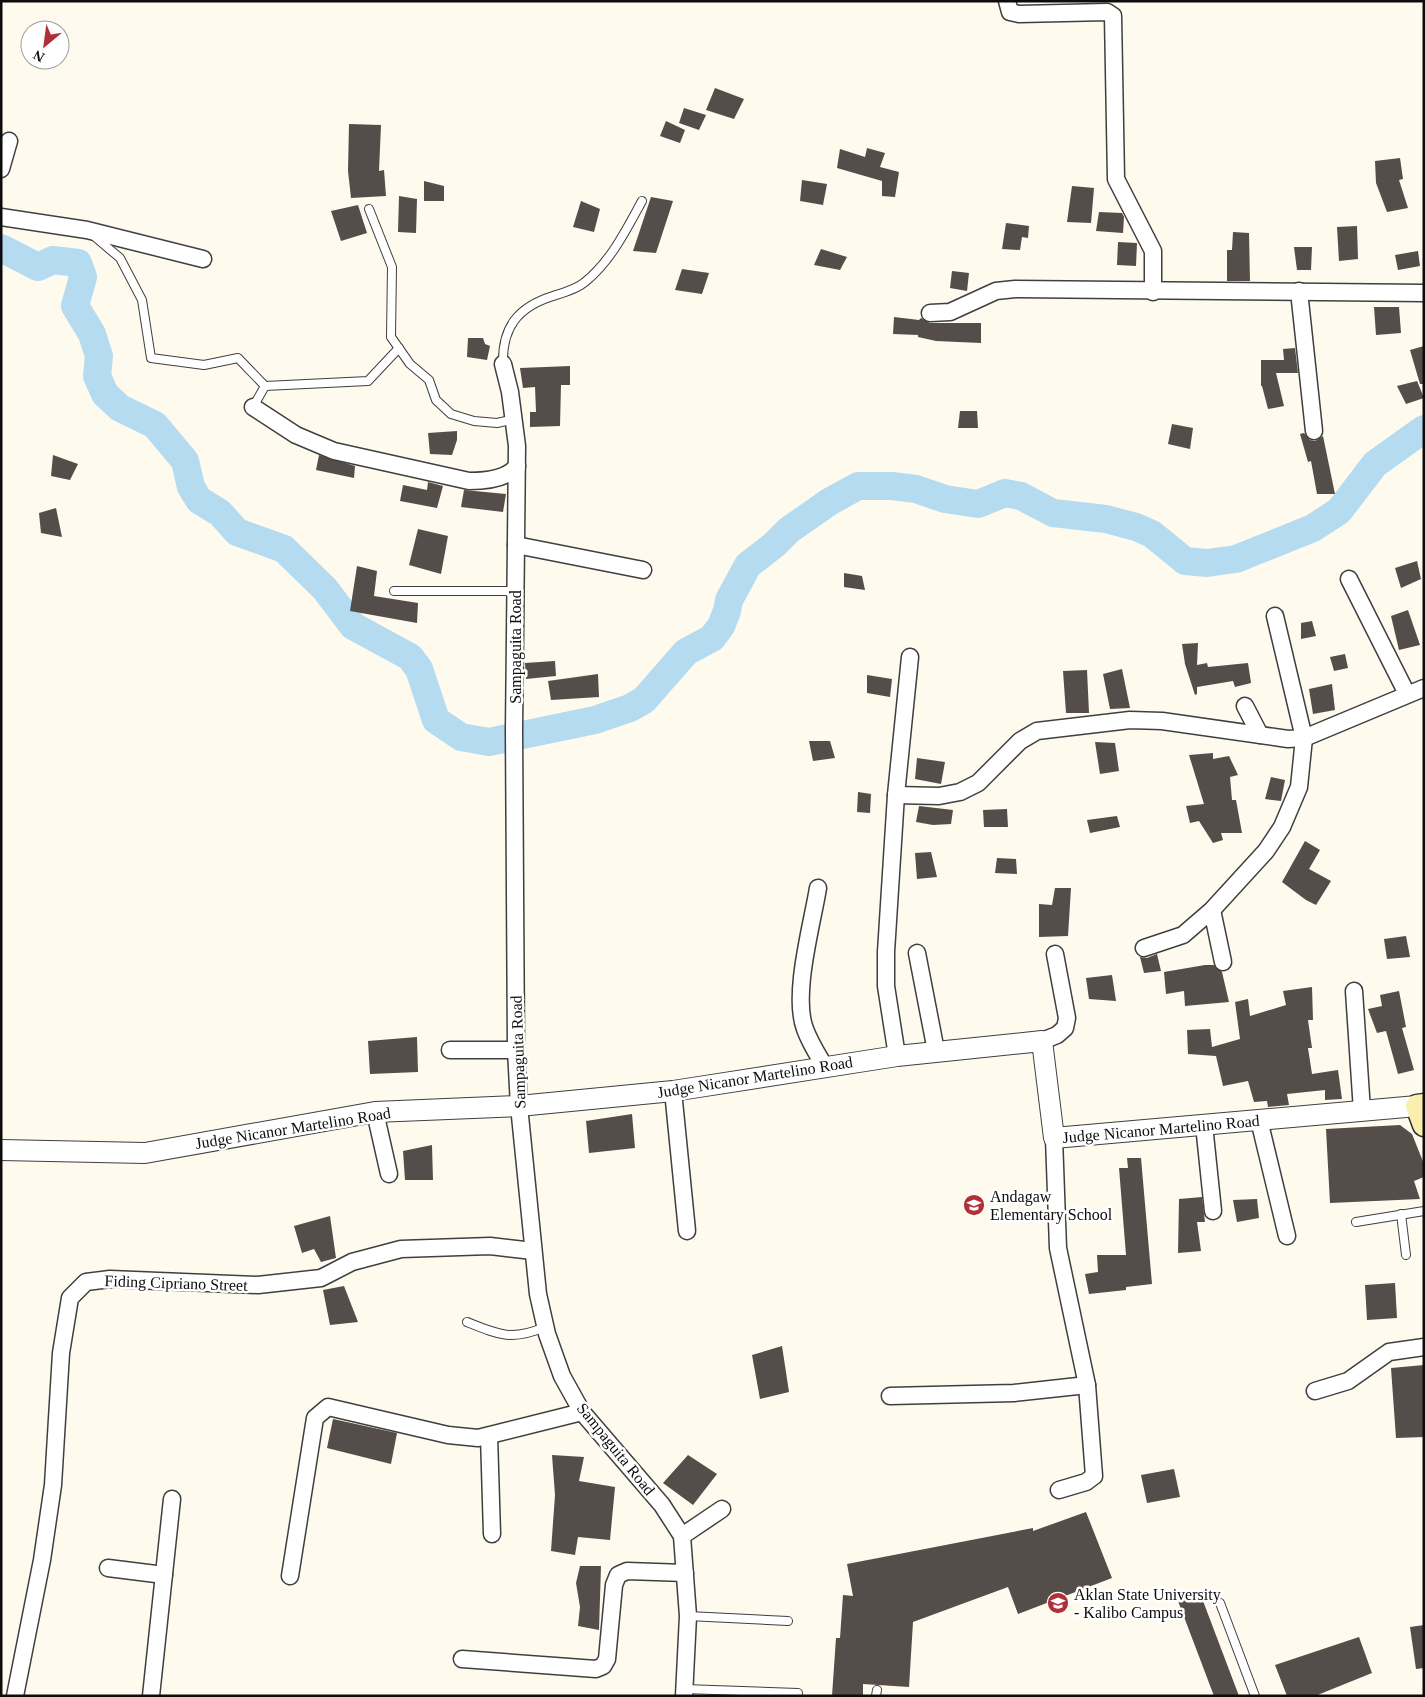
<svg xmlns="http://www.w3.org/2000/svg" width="1425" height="1697" font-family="'Times New Roman',serif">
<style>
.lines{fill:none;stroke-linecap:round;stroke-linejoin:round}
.river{stroke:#b5dbf1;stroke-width:28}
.building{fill:#544d49}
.service-casing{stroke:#3f3f3f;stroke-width:10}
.minor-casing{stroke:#3f3f3f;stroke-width:19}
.tertiary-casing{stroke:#3f3f3f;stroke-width:22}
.secondary-casing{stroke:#2e2e2e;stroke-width:25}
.service{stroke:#fff;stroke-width:8}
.minor{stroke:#fff;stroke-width:16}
.tertiary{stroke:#fff;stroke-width:20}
.secondary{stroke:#f9f0ad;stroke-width:22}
.labels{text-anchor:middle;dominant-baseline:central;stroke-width:5;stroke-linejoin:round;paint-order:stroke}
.street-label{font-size:16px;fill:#0c0c0c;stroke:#fff}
.poi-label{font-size:16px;fill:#0c0c0c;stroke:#fff;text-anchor:start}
</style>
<rect width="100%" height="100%" fill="#fefaed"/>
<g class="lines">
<polyline class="river" points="1,248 38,267 53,260 78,263 83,277 75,306 92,334 99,356 97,376 105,394 120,408 155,425 185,461 191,487 199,500 220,513 237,532 284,549 325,589 353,626 410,657 419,669 436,720 461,737 489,742 595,720 630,708 644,700 686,652 712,638 721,626 727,611 729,600 748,565 774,545 789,530 829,502 858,486 892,486 916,489 945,499 978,504 1005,493 1021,496 1053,513 1106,519 1136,527 1152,534 1185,561 1207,563 1236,559 1313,528 1339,511 1375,464 1424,429"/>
</g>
<g class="building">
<polygon points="715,88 744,99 734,119 706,110"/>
<polygon points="684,108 706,115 699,130 679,123"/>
<polygon points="666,121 685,130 680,143 660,136"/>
<polygon points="349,124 381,125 379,171 384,170 386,196 351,198 348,171"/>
<polygon points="867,148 885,153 880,167 899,172 895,197 882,196 882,181 837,168 840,149 865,157"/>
<polygon points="1400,158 1403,179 1399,180 1408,208 1387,212 1376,183 1375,161"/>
<polygon points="802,180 827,184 823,205 800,201"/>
<polygon points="424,181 444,186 444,201 424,201"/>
<polygon points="1072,186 1094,188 1091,223 1067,222"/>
<polygon points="399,196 417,199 416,233 398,232"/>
<polygon points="651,197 673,201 656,253 633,251"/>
<polygon points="581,201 600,209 594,232 573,227"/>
<polygon points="358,205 367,233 341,241 331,211"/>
<polygon points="1099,212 1122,213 1124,217 1123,233 1096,231"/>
<polygon points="1006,223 1029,226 1028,238 1022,237 1020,250 1002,249"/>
<polygon points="1357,226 1358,259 1339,261 1337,227"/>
<polygon points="1233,232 1249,233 1250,281 1227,281 1227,250 1232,250"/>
<polygon points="1118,242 1137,243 1136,266 1117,265"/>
<polygon points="1294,247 1312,247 1311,270 1297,270"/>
<polygon points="821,249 847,257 840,270 814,265"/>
<polygon points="1418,251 1420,266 1398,270 1395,255"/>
<polygon points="682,269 709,273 702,294 675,290"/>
<polygon points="952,271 969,273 967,291 950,288"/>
<polygon points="1374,307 1399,307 1401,333 1376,335"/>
<polygon points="894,317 919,320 921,318 930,323 981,323 981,343 936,341 918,337 918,335 893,334"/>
<polygon points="468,338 483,338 485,344 490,346 487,360 467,357"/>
<polygon points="1424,346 1424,384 1420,384 1410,350"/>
<polygon points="1295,348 1298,373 1276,373 1284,406 1268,409 1262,386 1261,386 1261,360 1284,360 1283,349"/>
<polygon points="570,366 570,385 561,385 560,426 530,427 530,412 536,412 535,387 523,388 520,368"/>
<polygon points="1417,381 1424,398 1406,404 1397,386"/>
<polygon points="960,411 977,411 978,428 958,428"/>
<polygon points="1172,424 1193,428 1190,449 1168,444"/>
<polygon points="457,431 457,440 452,455 430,454 428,433"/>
<polygon points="1304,433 1310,440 1315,441 1323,436 1335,494 1317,494 1311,461 1308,462 1300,434"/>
<polygon points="53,455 78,464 70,480 51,476"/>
<polygon points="319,455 355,466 354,478 316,470"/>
<polygon points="428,482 443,486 437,508 400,501 403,485 427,490"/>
<polygon points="464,490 506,494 503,512 461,507"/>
<polygon points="56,508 62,537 41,533 39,513"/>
<polygon points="418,529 448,536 441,574 409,565"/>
<polygon points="1417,561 1421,579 1401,588 1395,568"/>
<polygon points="357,566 377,571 374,596 418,603 417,623 350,611"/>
<polygon points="844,573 862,576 865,590 844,587"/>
<polygon points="1408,610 1420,645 1399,650 1391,616"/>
<polygon points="1312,621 1316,636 1301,639 1301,623"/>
<polygon points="1198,643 1197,665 1207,663 1208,667 1248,663 1251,683 1235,687 1233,681 1197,687 1197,694 1195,695 1185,664 1182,644"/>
<polygon points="1345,654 1348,668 1334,671 1330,657"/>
<polygon points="555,661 556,676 526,679 525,663"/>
<polygon points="1122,669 1130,708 1110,709 1103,674"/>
<polygon points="1087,670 1089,713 1066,713 1063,671"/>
<polygon points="598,674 599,697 551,700 548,681"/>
<polygon points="867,675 892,679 890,697 867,693"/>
<polygon points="1332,684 1335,710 1313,714 1309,689"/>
<polygon points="809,741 830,741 835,758 813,761"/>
<polygon points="1095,742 1115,743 1119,771 1100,774"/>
<polygon points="1213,753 1213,759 1229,756 1238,775 1230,777 1232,800 1236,800 1242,833 1221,833 1223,840 1213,843 1199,821 1190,823 1186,806 1204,804 1189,755"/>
<polygon points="917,758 945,762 941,784 915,779"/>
<polygon points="1271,777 1285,780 1281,801 1265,799"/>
<polygon points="858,792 871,794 870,813 857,812"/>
<polygon points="919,806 953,810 951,824 933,825 916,822"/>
<polygon points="1007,809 1008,827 984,827 983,810"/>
<polygon points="1117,816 1120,827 1090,833 1087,820"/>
<polygon points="1305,841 1320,850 1309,869 1331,881 1316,905 1306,900 1282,882"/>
<polygon points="931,852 937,877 917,879 915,853"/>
<polygon points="997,858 1016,859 1017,874 995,873"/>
<polygon points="1055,888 1071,888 1068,936 1039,937 1039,904 1052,905"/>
<polygon points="1406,936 1410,957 1387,959 1384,939"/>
<polygon points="1157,954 1161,971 1144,973 1140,957 1147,958"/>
<polygon points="1205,965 1214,965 1222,972 1229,1002 1185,1006 1184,991 1166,994 1164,972"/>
<polygon points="1112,975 1116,1001 1089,999 1086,978"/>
<polygon points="1312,987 1313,1020 1308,1020 1312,1048 1308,1048 1312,1074 1338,1070 1342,1099 1325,1100 1325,1090 1287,1094 1289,1105 1268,1107 1267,1101 1254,1102 1248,1081 1223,1086 1216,1056 1188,1054 1187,1030 1210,1029 1212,1047 1240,1039 1235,1002 1248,999 1250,1016 1286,1005 1283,991"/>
<polygon points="1399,991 1406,1027 1402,1028 1414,1070 1398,1074 1386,1031 1377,1033 1368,1009 1382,1006 1380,995"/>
<polygon points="417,1037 418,1072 370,1074 368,1041"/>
<polygon points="632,1114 635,1148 589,1153 586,1121"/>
<polygon points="1400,1125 1412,1134 1424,1164 1424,1177 1414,1181 1420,1199 1330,1203 1326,1129"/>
<polygon points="432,1145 433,1180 405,1180 403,1151"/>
<polygon points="1127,1158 1141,1158 1152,1284 1126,1287 1126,1290 1089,1294 1085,1274 1098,1272 1097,1255 1126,1255 1119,1168 1128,1168"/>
<polygon points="1202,1197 1205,1222 1197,1222 1201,1251 1178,1253 1179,1199"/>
<polygon points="1257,1199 1259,1218 1237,1222 1233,1200"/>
<polygon points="330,1216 336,1258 321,1262 314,1249 302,1253 294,1226"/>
<polygon points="1395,1283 1397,1318 1367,1320 1365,1285"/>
<polygon points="344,1286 358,1322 330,1325 323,1290"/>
<polygon points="782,1346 789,1392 760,1399 752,1355"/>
<polygon points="1424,1365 1424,1437 1396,1438 1391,1368"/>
<polygon points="333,1419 397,1433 391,1464 327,1448"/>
<polygon points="552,1455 584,1457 579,1481 615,1487 610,1540 578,1537 575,1555 551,1551 555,1495"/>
<polygon points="688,1455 717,1474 693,1505 663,1483"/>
<polygon points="1174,1469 1180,1497 1147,1503 1141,1475"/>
<polygon points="1086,1512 1112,1578 1018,1614 1008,1587 913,1622 909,1687 863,1684 863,1696 832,1696 836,1638 840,1638 843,1595 853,1596 847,1564 1033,1528 1033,1531"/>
<polygon points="580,1566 601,1566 599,1630 578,1626 580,1607 576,1583"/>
<polygon points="1200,1593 1239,1696 1214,1696 1178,1601"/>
<polygon points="1424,1625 1424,1668 1416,1669 1410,1627"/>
<polygon points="1359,1637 1372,1673 1315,1696 1287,1696 1275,1665"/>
</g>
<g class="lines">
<g class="service-casing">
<g id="service">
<polyline points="369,209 392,267 391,337 410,364 429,380 436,400 451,414 474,421 497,423 515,419"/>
<polyline points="94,236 120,258 142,300 151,358 204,365 238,358 265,386"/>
<path d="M 503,364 C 502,327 518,307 553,296 C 563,293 577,289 585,282 C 611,261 626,230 642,201"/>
<polyline points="253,407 265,386 368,381 399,348"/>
<polyline points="394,591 516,591"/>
<polyline points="1401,1214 1406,1255"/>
<polyline points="1356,1222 1424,1211"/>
<path d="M 467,1322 C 499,1335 512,1341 545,1327"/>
<polyline points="1220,1603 1255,1696"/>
<polyline points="688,1616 788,1621"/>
<polyline points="684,1689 798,1693"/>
<polyline points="876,1696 877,1690"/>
</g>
</g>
<g class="minor-casing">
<g id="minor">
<polyline points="1007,1 1010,12 1019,14 1107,12 1113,16 1116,179 1153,251 1153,292"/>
<polyline points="1,169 9,141"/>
<polyline points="1,217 87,230 203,259"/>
<polyline points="1299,291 1314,431"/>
<polyline points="930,313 950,312 996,291 1015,289 1424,293"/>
<polyline points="503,364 510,392 517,446 514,730 516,1050 519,1106 538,1294 547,1334 562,1376 582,1412 662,1505 682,1536 688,1616 684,1696"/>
<path d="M 253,407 L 296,435 L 334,451 L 469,481 C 484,481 507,479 517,466"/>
<polyline points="516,545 643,570"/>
<polyline points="1349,579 1407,694"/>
<polyline points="1245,706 1260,735"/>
<polyline points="896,795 939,796 960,792 978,783 1020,741 1037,731 1130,720 1162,721 1288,739 1304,738 1424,688"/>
<path d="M 818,888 C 812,925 792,995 805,1029 C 810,1043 818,1055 825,1067"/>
<polyline points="1212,910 1223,962"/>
<polyline points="1144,948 1183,935 1212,910 1266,851 1282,827 1299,787 1304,738 1275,616"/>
<polyline points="917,953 936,1051"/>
<polyline points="1354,991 1362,1111"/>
<polyline points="1042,1041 1057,1035 1065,1028 1067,1018 1055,954"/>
<polyline points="450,1050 516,1050"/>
<polyline points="897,1056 886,986 886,952 896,795 910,657"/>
<polyline points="673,1091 687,1231"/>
<polyline points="375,1112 389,1174"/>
<polyline points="1259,1120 1287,1236"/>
<polyline points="1204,1125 1213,1211"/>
<polyline points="1054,1138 1058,1248 1087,1385 1094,1476 1086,1482 1059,1490"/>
<polyline points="1315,1391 1348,1381 1389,1352 1424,1347"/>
<polyline points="890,1396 1014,1393 1087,1385"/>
<polyline points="489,1436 492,1534"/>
<polyline points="682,1536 722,1509"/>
<polyline points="108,1568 164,1575"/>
<polyline points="290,1576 315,1418 328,1407 448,1435 478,1438 582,1412"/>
<polyline points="462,1659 596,1669 603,1666 607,1659 614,1585 618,1575 627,1571 685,1573"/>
<polyline points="15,1696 42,1560 53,1485 61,1353 70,1298 86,1282 110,1279 258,1285 321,1278 352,1262 401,1249 490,1246 533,1251"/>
<polyline points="151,1696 172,1499"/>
</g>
</g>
<g class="tertiary-casing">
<polyline id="tertiary" points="1,1150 145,1153 375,1112 519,1106 673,1091 897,1056 1042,1041 1054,1138 1417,1106"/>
</g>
<g class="secondary-casing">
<polyline id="secondary" points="1424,1105 1417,1106 1424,1125"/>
</g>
<use href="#service" class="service"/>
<use href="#minor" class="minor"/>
<use href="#tertiary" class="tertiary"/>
<use href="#secondary" class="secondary"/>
</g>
<defs>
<g id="school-disc" transform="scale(1.125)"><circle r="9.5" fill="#b12f36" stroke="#fff"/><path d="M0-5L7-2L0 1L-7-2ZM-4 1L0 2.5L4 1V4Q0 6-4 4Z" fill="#fff"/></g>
<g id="university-disc" transform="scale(1.125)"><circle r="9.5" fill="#b12f36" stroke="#fff"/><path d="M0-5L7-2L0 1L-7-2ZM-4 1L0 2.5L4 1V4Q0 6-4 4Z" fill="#fff"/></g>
</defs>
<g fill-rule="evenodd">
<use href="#school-disc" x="974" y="1205"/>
<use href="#university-disc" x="1058" y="1603"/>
</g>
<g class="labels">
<g class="street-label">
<text transform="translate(515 647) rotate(-90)">Sampaguita Road</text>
<text transform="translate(518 1052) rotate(-92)">Sampaguita Road</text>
<text transform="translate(755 1077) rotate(-9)">Judge Nicanor Martelino Road</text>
<text transform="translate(293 1128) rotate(-9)">Judge Nicanor Martelino Road</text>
<text transform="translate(1161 1129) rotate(-5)">Judge Nicanor Martelino Road</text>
<text transform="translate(176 1283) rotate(2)">Fiding Cipriano Street</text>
<text transform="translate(616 1449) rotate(51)">Sampaguita Road</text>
</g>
<g class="poi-label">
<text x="990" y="1196">Andagaw<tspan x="990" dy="18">Elementary School</tspan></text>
<text x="1074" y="1594">Aklan State University<tspan x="1074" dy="18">- Kalibo Campus</tspan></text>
</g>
</g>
<rect width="1425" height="1697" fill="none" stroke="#0c0c0c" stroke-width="5"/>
<g transform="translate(45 45) rotate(209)"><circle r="24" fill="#ffffff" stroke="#9e9e9e"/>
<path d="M0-4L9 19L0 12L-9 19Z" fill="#b12f36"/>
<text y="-8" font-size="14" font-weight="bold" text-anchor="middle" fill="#0c0c0c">N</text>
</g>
</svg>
